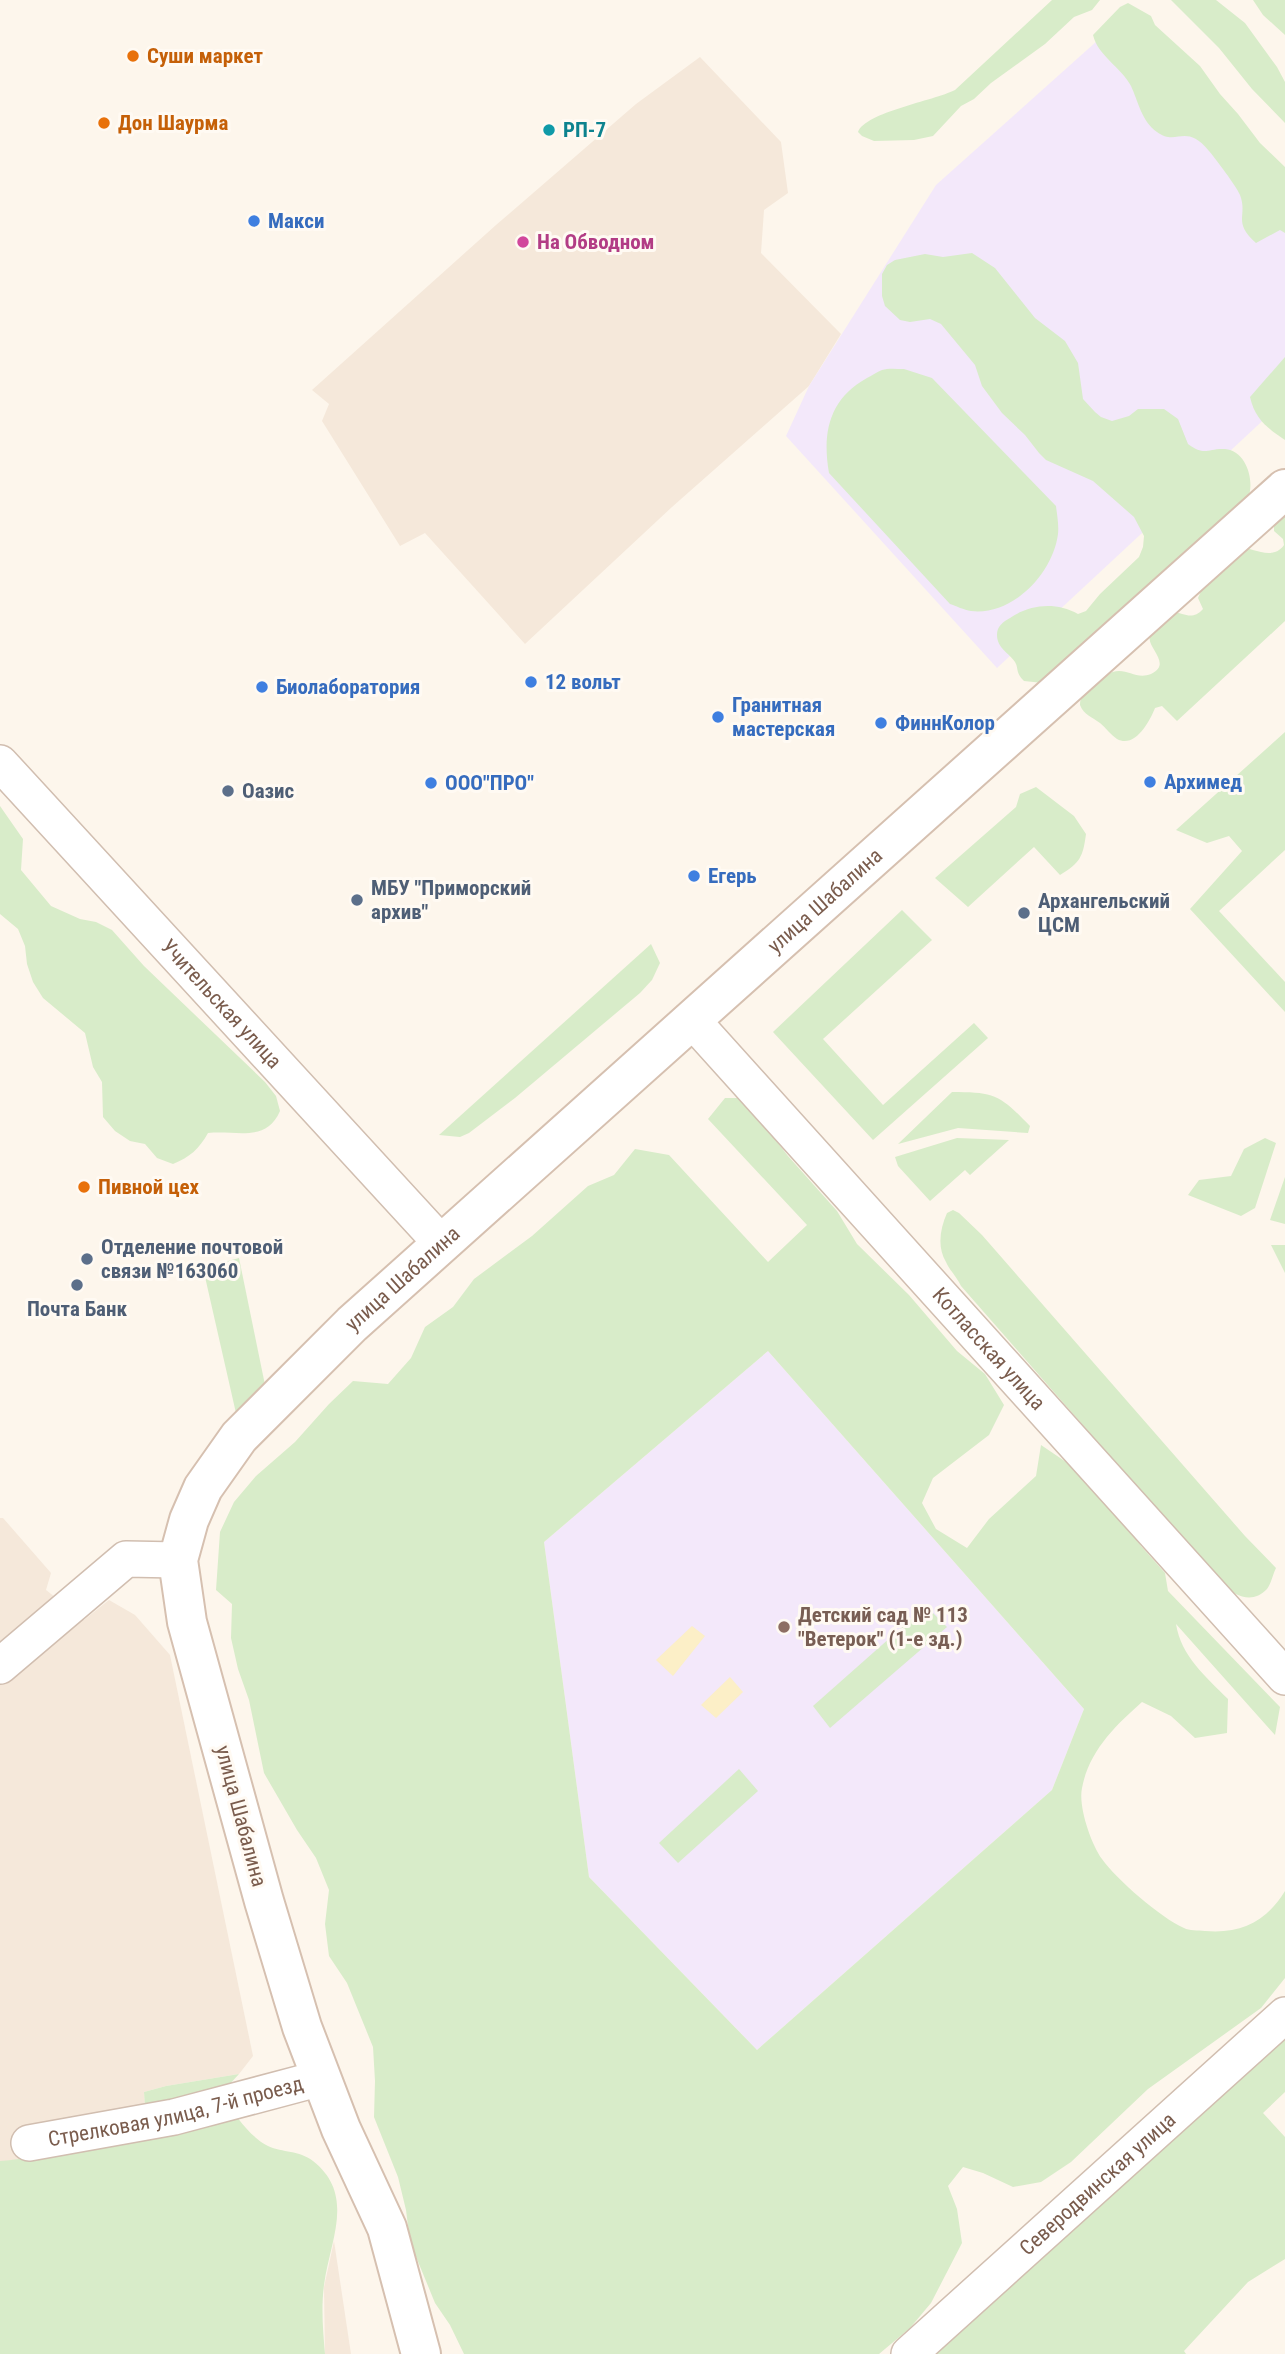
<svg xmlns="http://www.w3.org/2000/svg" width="1285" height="2354" font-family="'Roboto Condensed',sans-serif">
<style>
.residential{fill:#f5e8da}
.education{fill:#f3e8fa}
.green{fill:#d8ecc9;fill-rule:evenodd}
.sand{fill:#fcefc7}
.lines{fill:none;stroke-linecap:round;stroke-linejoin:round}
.street-casing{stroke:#d1beb0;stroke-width:38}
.secondary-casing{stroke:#d6c0b0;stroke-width:42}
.street{stroke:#fff;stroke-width:35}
.secondary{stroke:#fff;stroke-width:38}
.food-dot{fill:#e8710a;stroke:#fffaf3;stroke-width:2.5}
.culture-dot{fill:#0f9aa8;stroke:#fffaf3;stroke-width:2.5}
.shop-dot{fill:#3f7fe0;stroke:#fffaf3;stroke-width:2.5}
.hotel-dot{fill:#d1479c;stroke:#fffaf3;stroke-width:2.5}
.service-dot{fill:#5c6f8a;stroke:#fffaf3;stroke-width:2.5}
.education-dot{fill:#8d6e63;stroke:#fffaf3;stroke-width:2.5}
.labels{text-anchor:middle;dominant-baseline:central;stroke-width:6;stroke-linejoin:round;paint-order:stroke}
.food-label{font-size:21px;font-weight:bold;fill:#c56008;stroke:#fffaf3;text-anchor:start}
.culture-label{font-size:21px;font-weight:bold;fill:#0d838f;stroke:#fffaf3;text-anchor:start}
.shop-label{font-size:21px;font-weight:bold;fill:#366cbe;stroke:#fffaf3;text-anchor:start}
.hotel-label{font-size:21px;font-weight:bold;fill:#b23c85;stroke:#fffaf3;text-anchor:start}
.service-label{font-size:21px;font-weight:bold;fill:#4e5e75;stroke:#fffaf3;text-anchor:start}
.street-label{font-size:21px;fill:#7a5c4d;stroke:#fffaf3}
.education-label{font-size:21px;font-weight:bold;fill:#785e54;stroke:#fffaf3;text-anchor:start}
</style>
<rect width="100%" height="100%" fill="#fdf6ec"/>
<g class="residential">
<polygon points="700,57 781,142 788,193 764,210 761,253 841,334 809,386 672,507 525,644 425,533 400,546 322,421 329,404 312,390 496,225 636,104"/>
<polygon points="0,1518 3,1518 51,1573 46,1590 84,1620 109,1600 135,1615 170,1655 253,2056 239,2074 166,2086 144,2092 145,2108 52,2150 20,2161 0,2161"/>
<polygon points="334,2241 351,2354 325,2354 324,2287"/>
</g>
<g class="education">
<polygon points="1116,24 1285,206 1285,400 997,668 786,436 809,386 936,185"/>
<polygon points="768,1351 1084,1709 1052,1790 757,2050 589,1877 544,1542"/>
</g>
<g class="green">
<path d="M 1052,0 L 1100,0 L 1092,10 L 1074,17 L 1045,44 L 991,83 L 974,99 L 961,106 L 933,136 L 914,140 L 874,141 L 862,136 L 858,132 C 866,112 933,101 955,90 Z"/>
<polygon points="1171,0 1216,0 1245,23 1277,67 1285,82 1285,123 1252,89 1219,48"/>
<polygon points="1253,0 1285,0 1285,35 1263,15"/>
<path d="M 1128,3 L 1151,16 L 1155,25 L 1200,66 L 1220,94 L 1238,114 L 1260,143 L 1285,167 L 1285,233 L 1280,230 L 1256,243 C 1232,222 1248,216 1240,195 C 1237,187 1215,158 1209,151 C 1185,122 1177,147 1157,132 C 1142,122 1138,101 1131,86 C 1121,67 1098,56 1093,35 L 1120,7 Z"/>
<path d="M 972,253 L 995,268 L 1035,318 L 1065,341 L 1078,363 L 1083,399 L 1095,412 L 1101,417 L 1112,421 L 1129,416 L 1138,409 L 1164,409 L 1178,419 L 1188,444 C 1206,457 1207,448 1225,449 C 1247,451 1255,482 1248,498 L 1043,683 L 1024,681 C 1015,672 1019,669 1015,662 C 1009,653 997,648 997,635 C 997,626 1003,622 1010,618 C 1031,604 1056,602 1078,614 L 1086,611 L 1100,594 L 1139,557 L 1143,547 L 1144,536 L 1134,517 L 1093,481 L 1046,460 L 1039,453 L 1025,435 L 1002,413 L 982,386 L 975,365 L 941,324 L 930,319 L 910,322 L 900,320 L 885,306 L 882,296 L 882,274 L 887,265 L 895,260 L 925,254 L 943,257 Z"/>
<path d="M 1285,357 L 1285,440 C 1267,428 1255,419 1250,397 Z"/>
<path d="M 904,369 L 932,378 L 1056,506 C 1057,515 1059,525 1058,534 C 1053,573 1013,616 971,611 C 964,610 956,606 950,604 L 829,473 C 822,433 829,399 867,378 C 871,376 877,372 882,370 C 888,368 897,369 904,369 Z"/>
<path d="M 1285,504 L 1285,621 L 1177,721 L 1162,706 L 1155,708 C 1150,721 1135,749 1117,739 C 1111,735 1106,728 1100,723 C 1092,717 1084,715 1080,705 C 1080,689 1103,672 1119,671 C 1130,671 1138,679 1151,674 C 1173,664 1146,647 1150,636 C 1153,628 1166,618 1172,612 C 1185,613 1192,621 1203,609 L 1198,598 L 1206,580 L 1237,546 C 1253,548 1273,561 1284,545 L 1283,539 L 1274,531 L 1274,525 Z"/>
<polygon points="1285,732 1285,850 1219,911 1285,982 1285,1012 1190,909 1242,851 1229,836 1207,843 1176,830"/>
<path d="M 1036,787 L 1074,816 L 1086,834 C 1083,857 1080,863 1060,875 L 1034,847 L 968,907 L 935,878 L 1016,807 L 1020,794 Z"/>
<path d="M 0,806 L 23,839 L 21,870 L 51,906 L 80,919 L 96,922 L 112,930 L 144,966 L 265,1082 L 276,1096 L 280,1111 C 266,1143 237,1130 208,1133 C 199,1149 190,1157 173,1164 L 157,1158 L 145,1144 L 130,1141 L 115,1131 L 103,1117 L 102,1082 L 93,1067 L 85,1033 L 43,998 L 33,982 L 27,964 L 25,946 L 18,929 L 0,914 Z"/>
<polygon points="902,910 932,940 823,1039 883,1105 974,1023 988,1038 873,1140 773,1032"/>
<polygon points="651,944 660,963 652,980 640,993 515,1098 469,1133 460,1137 439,1135"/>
<path d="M 952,1092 C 995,1092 1000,1095 1030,1126 L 1028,1133 L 958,1128 L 898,1144 Z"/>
<path d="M 725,1098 L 743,1098 L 788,1156 L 837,1211 L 857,1244 L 909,1295 L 957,1351 L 985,1374 L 1004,1405 L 989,1435 L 933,1478 L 922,1503 L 936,1529 L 967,1548 L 989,1519 L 1036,1476 L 1041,1445 L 1069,1464 L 1091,1489 L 1119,1514 L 1141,1546 L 1165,1573 L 1168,1591 L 1280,1707 L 1275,1735 L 1176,1624 C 1181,1656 1206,1677 1228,1699 L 1227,1733 L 1195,1738 L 1171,1716 L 1142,1702 C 1115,1726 1089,1751 1082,1788 C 1078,1806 1091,1844 1102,1859 C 1116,1879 1161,1918 1184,1928 C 1189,1931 1198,1930 1205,1931 C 1241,1934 1266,1922 1285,1891 L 1285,1978 L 1261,2008 L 1148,2089 L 1071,2162 L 1041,2182 L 1013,2187 L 983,2173 L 963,2167 L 948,2186 L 957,2209 L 962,2243 L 931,2303 L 910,2328 L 879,2354 L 464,2354 L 450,2325 L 435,2303 L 410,2242 L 406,2210 L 398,2177 L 374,2117 L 375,2081 L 373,2047 L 347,1983 L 329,1956 L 325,1924 L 329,1890 L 316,1858 L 297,1830 L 264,1773 L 249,1700 L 238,1669 L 231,1638 L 232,1604 L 216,1590 L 220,1532 L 234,1502 L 256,1476 L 295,1442 L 329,1404 L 353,1381 L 388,1384 L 411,1358 L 425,1327 L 453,1307 L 474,1279 L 532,1236 L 588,1186 L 614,1175 L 635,1149 L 669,1155 L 768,1262 L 807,1225 L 708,1119 ZM 768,1351 L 1084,1709 L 1052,1790 L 757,2050 L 589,1877 L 544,1542 Z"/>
<polygon points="957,1138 1009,1140 970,1175 965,1170 930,1201 898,1166 895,1157"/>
<polygon points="1265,1138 1276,1143 1255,1208 1241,1216 1188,1195 1199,1180 1231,1176 1244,1149"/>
<polygon points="1285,1177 1285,1224 1270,1220"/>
<path d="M 953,1210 L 959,1213 L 982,1235 L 1245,1536 L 1276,1568 C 1273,1574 1271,1584 1267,1589 C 1253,1604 1236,1597 1222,1584 L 961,1286 C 957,1277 950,1271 946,1262 C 937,1247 940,1229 947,1213 Z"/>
<polygon points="1271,1245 1285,1245 1285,1273"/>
<polygon points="239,1258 265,1385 238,1422 203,1268"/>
<polygon points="926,1606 947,1627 830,1728 813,1706"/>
<polygon points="739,1769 758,1791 678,1863 659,1843"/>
<polygon points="1285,2020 1285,2092 1263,2113 1285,2137 1285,2259 1248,2282 1184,2351 1186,2354 921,2354 1208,2109 1223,2075"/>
<path d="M 239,2074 L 228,2086 L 224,2099 C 236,2116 249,2136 268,2146 C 283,2153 299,2150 313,2161 C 356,2195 330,2240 324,2285 C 321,2308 323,2331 325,2354 L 0,2354 L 0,2161 C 50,2159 100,2129 145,2108 L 144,2092 L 166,2086 Z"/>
</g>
<g class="sand">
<polygon points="692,1626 705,1636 673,1676 656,1660"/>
<polygon points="730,1677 743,1692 716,1718 701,1705"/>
</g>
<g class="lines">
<g class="street-casing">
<g id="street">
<path id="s1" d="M 0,763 L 442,1244"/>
<path id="s2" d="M 692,1020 L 1285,1677"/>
<polyline points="0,1666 126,1559 178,1560"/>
<path id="s3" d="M 29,2143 L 174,2117 L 321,2078"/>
<path id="s4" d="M 909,2354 L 1285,2015"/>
</g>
</g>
<g class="secondary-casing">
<g id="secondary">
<path id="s5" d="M 421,2354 L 387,2228 L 341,2129 L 302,2027 L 264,1901 L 187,1622 L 178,1560 L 189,1520 L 203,1488 L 239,1437 L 352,1324 L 1285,489"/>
</g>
</g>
<use href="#street" class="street"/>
<use href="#secondary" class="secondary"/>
</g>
<g class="food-dot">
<circle cx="133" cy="56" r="7"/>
<circle cx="104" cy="123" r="7"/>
<circle cx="84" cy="1187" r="7"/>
</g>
<circle class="culture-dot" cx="549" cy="130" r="7"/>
<g class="shop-dot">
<circle cx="254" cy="221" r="7"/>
<circle cx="531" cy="682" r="7"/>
<circle cx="262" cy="687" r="7"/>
<circle cx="718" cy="717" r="7"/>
<circle cx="881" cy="723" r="7"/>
<circle cx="1150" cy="782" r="7"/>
<circle cx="431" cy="783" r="7"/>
<circle cx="694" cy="876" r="7"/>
</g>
<circle class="hotel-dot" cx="523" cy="242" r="7"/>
<g class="service-dot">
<circle cx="228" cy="791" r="7"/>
<circle cx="357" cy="900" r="7"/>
<circle cx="1024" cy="913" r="7"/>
<circle cx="87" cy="1259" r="7"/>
<circle cx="77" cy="1285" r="7"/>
</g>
<circle class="education-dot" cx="784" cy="1627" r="7"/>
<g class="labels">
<g class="food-label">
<text x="147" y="56">Суши маркет</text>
<text x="118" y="123">Дон Шаурма</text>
<text x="98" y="1187">Пивной цех</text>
</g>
<g class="culture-label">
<text x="563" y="130">РП-7</text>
</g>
<g class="shop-label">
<text x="268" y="221">Макси</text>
<text x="545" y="682">12 вольт</text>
<text x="276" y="687">Биолаборатория</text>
<text x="732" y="705">Гранитная<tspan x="732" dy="24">мастерская</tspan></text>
<text x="895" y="723">ФиннКолор</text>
<text x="1164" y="782">Архимед</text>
<text x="445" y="783">ООО"ПРО"</text>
<text x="708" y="876">Егерь</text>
</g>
<g class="hotel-label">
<text x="537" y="242">На Обводном</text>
</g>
<g class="service-label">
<text x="242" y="791">Оазис</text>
<text x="371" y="888">МБУ "Приморский<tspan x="371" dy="24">архив"</tspan></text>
<text x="1038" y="901">Архангельский<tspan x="1038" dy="24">ЦСМ</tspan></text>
<text x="101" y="1247">Отделение почтовой<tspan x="101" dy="24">связи №163060</tspan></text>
<text x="77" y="1309" text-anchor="middle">Почта Банк</text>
</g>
<g class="street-label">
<text stroke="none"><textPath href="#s5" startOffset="1766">улица Шабалина</textPath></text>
<text stroke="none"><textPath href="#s1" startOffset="327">Учительская улица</textPath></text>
<text stroke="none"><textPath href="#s5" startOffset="1199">улица Шабалина</textPath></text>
<text stroke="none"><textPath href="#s2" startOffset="443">Котласская улица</textPath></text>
<text transform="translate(241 1816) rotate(75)">улица Шабалина</text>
<text stroke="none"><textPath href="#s3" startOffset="150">Стрелковая улица, 7-й проезд</textPath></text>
<text stroke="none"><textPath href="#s4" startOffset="254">Северодвинская улица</textPath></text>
</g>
<g class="education-label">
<text x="798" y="1615">Детский сад № 113<tspan x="798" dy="24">"Ветерок" (1-е зд.)</tspan></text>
</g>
</g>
</svg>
